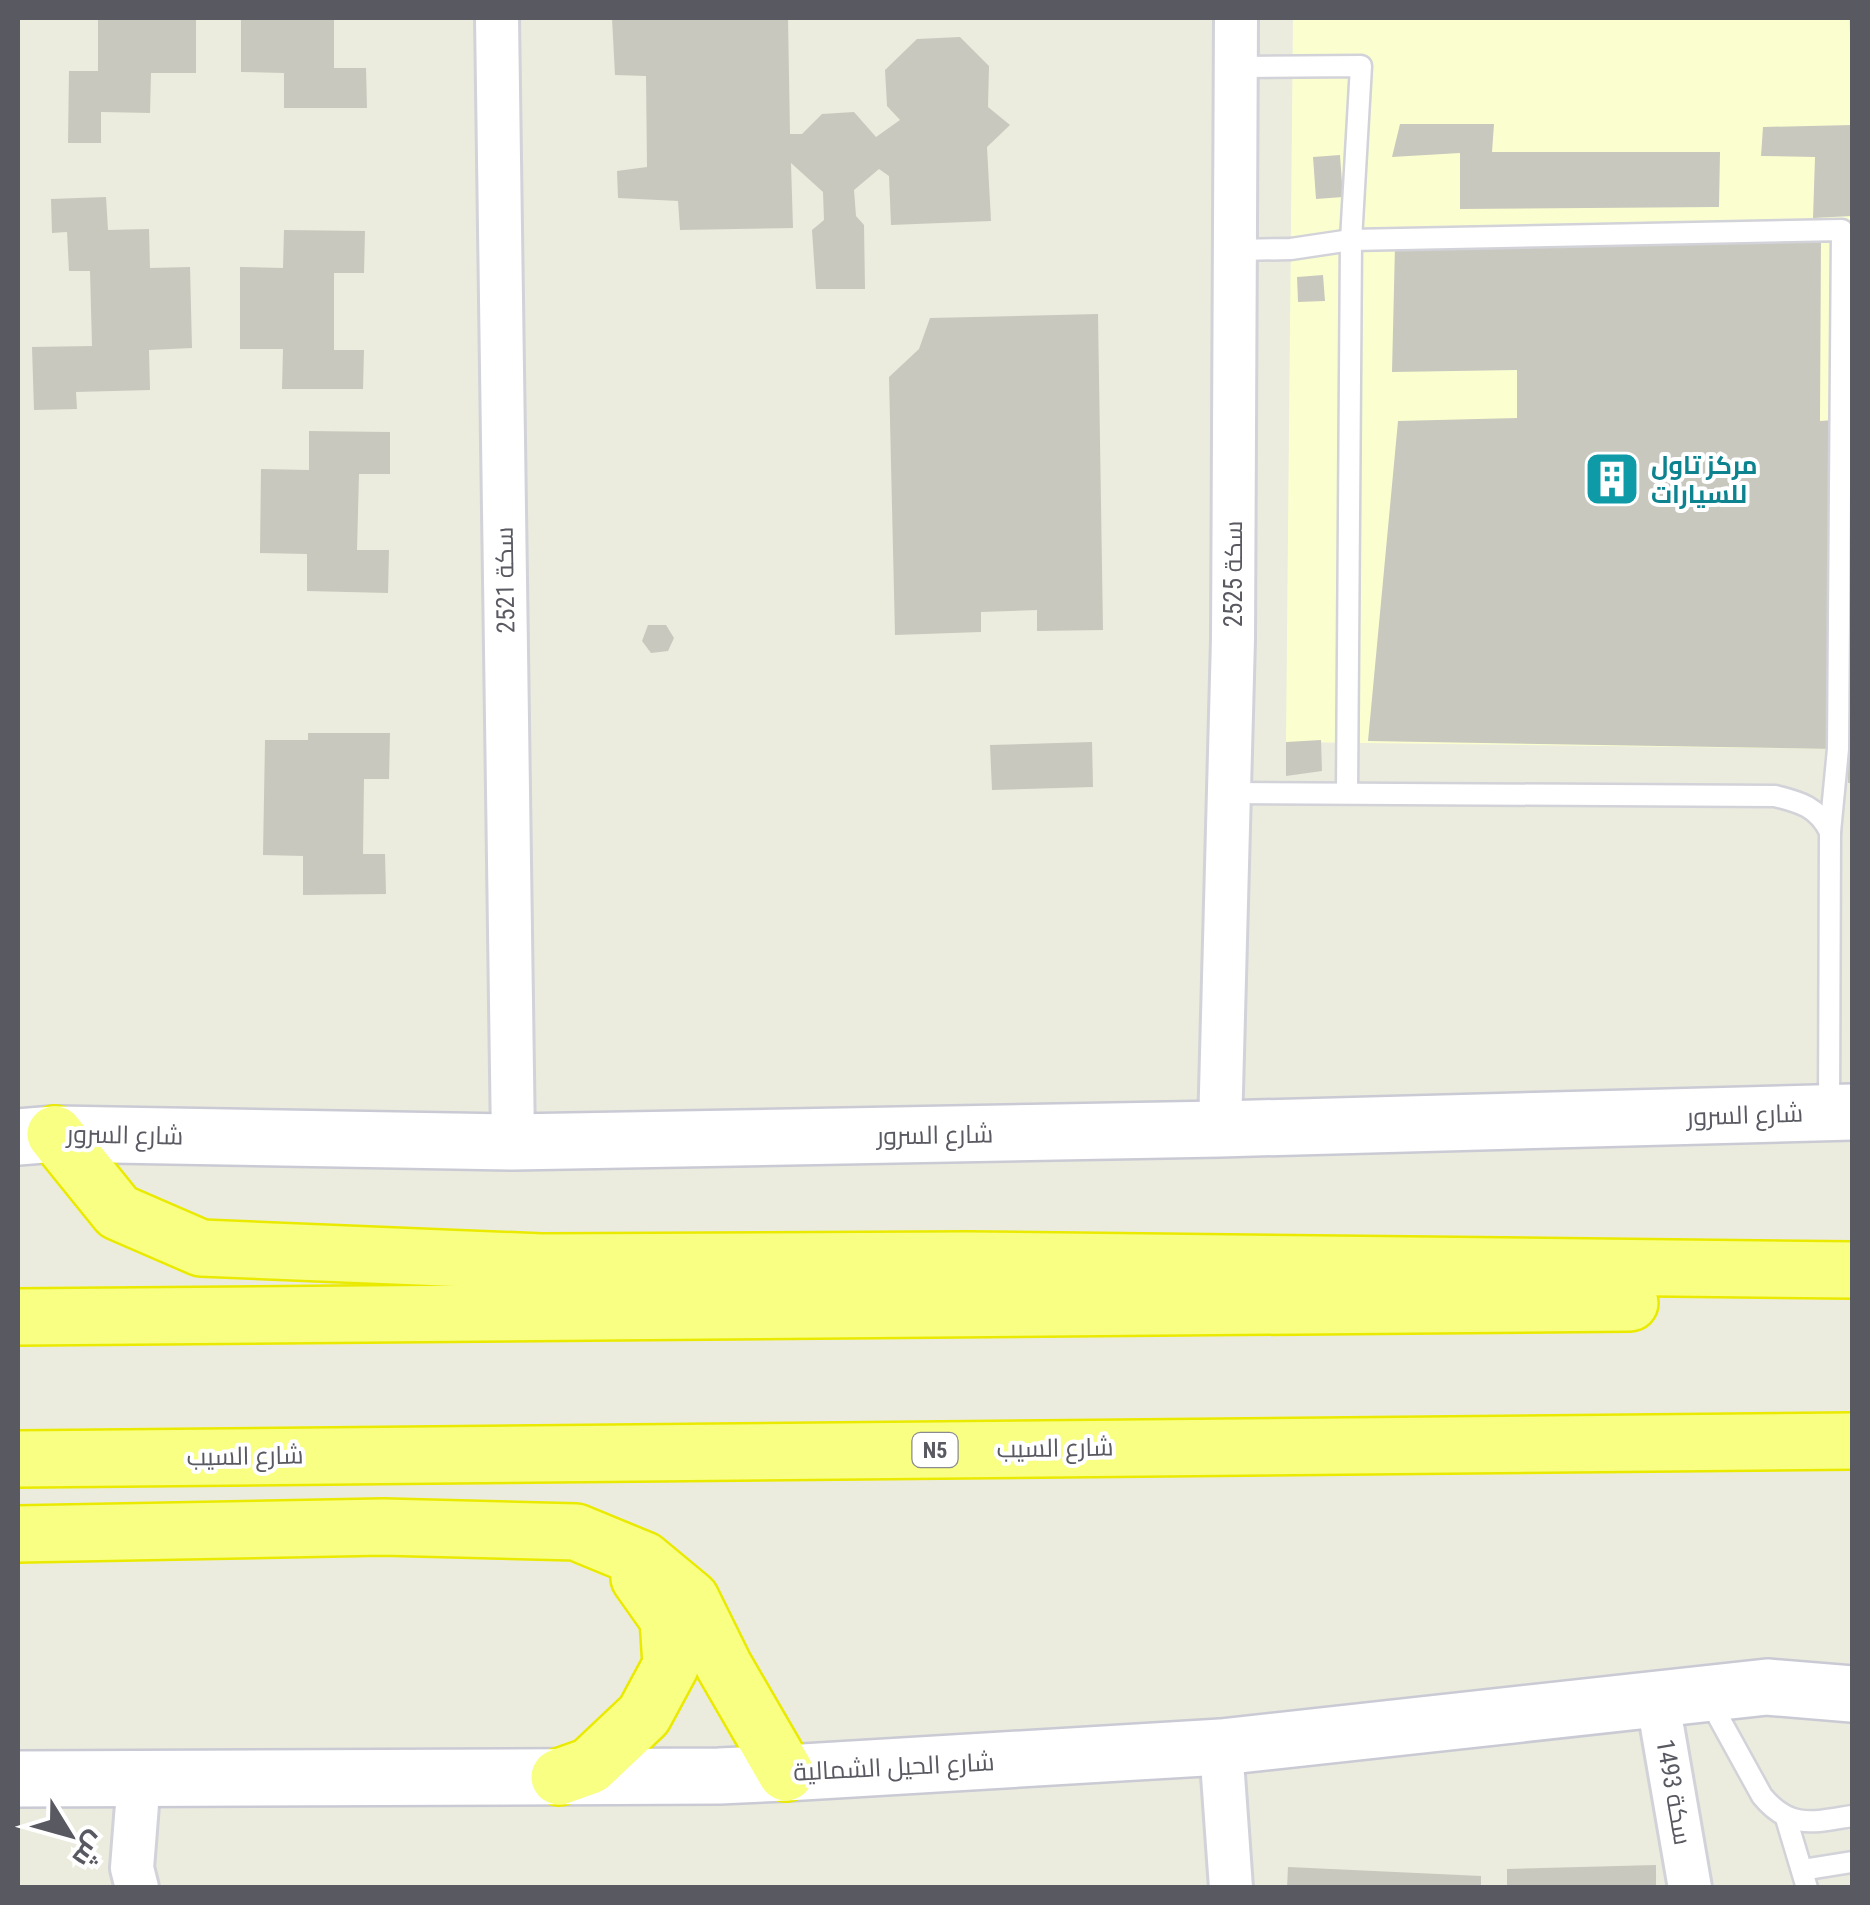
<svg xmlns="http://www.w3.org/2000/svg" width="1870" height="1905" font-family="'Roboto Condensed',Cairo,sans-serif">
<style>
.commercial{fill:#fbffd0}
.building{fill:#c9c8be}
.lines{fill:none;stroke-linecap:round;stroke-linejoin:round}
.lane-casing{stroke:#d2d2d9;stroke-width:25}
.street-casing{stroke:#d2d2d9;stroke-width:48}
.secondary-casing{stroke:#c9cad4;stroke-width:60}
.highway-casing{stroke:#eaea00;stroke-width:60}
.lane{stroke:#fff;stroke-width:20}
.street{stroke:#fff;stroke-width:42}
.secondary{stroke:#fff;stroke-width:55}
.highway{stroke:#f8ff82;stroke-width:55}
.labels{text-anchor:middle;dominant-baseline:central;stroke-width:8;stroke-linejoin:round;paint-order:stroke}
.shield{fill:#fff;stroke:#8a8b90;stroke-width:2.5}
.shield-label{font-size:22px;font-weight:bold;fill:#585961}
.culture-label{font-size:25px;font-weight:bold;fill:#0d838f;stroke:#fff;text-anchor:start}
.street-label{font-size:25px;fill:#585961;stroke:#fff}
</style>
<rect width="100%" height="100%" fill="#ebecde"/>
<polygon class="commercial" points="1293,18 1849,18 1852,70 1852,733 1832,749 1286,742"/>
<g class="building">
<polygon points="98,18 196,18 196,73 151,73 150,113 101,112 101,143 68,143 69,71 98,71"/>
<polygon points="241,18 334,18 334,68 366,68 367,108 284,108 284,73 241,72"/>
<polygon points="612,18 788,18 790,134 802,134 822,114 854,112 876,137 900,120 887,106 885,70 917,39 960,37 989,66 988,107 1010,125 987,147 991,221 891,225 889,176 879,169 854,190 856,216 864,225 865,289 816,289 812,230 824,220 823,192 791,163 793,228 680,230 678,201 618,198 617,171 647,167 646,76 615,75"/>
<polygon points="1400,124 1494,124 1492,152 1720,152 1719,207 1460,209 1460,153 1392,157"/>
<polygon points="1852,125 1852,216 1813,218 1815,157 1761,156 1763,127"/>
<polygon points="1340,155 1343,197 1316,199 1313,157"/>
<polygon points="106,197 108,230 149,229 150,268 190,267 192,348 149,350 150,390 76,392 77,409 34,410 32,347 92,346 90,271 69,271 67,232 52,233 51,199"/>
<polygon points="284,230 365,231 364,273 334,273 334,350 364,350 363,389 282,389 283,349 240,349 240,267 283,268"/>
<polygon points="1821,242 1820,421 1834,420 1832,749 1368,741 1398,421 1517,418 1517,370 1392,372 1395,245"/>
<polygon points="1323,275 1325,301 1298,302 1297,277"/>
<polygon points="1098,314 1103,630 1037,631 1037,610 981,612 981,632 895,635 889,377 919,349 930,318"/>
<polygon points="309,431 390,432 390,474 359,474 357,550 389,550 388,593 307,591 307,554 260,553 261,469 309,470"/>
<polygon points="648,625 666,625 674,638 668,651 651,653 642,641"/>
<polygon points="308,733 390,733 389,779 364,779 363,854 385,854 386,894 303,895 303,856 263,855 265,740 308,740"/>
<rect x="1848" y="733" width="4" height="50"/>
<polygon points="1321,740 1322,771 1286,776 1286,742"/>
<polygon points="1092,742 1093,787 992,790 990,745"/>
<polygon points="1656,1865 1656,1888 1507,1888 1507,1869"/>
<polygon points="1288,1867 1481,1876 1481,1888 1287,1888"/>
</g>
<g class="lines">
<g class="lane-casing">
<g id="lane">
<polyline points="1236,67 1361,66 1351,240 1842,230 1838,749 1830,832"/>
<polyline points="1235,250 1291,249 1351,240 1347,792"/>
<path d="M 1229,793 L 1775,796 C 1800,802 1818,807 1830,832 L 1829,1111"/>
<path d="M 1708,1698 L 1762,1796 C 1790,1830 1814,1822 1852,1816"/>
<polyline points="1786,1818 1807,1888"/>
<polyline points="1802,1870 1852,1862"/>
</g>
</g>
<g class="street-casing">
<g id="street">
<polyline points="497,18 513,1142"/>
<polyline points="1220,1129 1233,639 1236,18"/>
<polyline points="1657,1697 1690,1888"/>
<polyline points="1221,1747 1231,1888"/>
<polyline points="137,1888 132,1868 139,1779"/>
</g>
</g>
<g class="secondary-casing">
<g id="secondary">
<polyline points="18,1137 55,1134 513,1142 1220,1129 1852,1112"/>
<polyline points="18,1779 719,1776 786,1773 1221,1747 1767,1687 1852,1694"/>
</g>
</g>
<g class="highway-casing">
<g id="highway">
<polyline points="55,1134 118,1212 201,1248 542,1262 967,1260 1852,1270"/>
<polyline points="18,1317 1630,1303"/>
<polyline points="18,1459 1852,1441"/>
<polyline points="18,1534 383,1527 576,1532 644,1560 691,1599 724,1666 786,1773"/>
<polyline points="559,1777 590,1766 644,1715 671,1665 668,1619 639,1578"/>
</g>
</g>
<use href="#lane" class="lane"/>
<use href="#street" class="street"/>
<use href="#secondary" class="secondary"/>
<use href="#highway" class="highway"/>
</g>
<defs>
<g id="building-square" transform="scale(2.875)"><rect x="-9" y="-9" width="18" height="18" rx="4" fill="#0f9aa8" stroke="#fff"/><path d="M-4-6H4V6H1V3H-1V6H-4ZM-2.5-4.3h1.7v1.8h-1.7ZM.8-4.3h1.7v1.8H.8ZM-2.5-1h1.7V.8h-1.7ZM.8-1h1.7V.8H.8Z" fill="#fff"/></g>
</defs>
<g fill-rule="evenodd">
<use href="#building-square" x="1612" y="479"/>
</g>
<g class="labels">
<rect class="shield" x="912.5" y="1433" width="45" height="34" rx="8"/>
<g class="shield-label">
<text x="935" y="1450">N5</text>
</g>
<g class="culture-label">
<text x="1651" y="465">مركز تاول<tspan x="1651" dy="29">للسيارات</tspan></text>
</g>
<g class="street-label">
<text transform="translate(1233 574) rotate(-90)">سكة 2525</text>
<text transform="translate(505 580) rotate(-91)">سكة 2521</text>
<text transform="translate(1745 1115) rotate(-2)">شارع السرور</text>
<text transform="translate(125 1135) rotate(1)">شارع السرور</text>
<text transform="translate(935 1135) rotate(-1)">شارع السرور</text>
<text transform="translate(1055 1448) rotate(-1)">شارع السيب</text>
<text transform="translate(245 1456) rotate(-1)">شارع السيب</text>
<text transform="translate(894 1767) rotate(-3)">شارع الحيل الشمالية</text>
<text transform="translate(1674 1792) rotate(80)">سكة 1493</text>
</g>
</g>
<rect width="1870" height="1905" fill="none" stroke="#585961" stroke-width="40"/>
<g transform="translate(70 1835) rotate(127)" stroke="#ffffff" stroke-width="8" paint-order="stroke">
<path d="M0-8L18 38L0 25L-18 38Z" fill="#585961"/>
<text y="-15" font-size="28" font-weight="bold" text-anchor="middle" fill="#585961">ش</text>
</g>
</svg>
